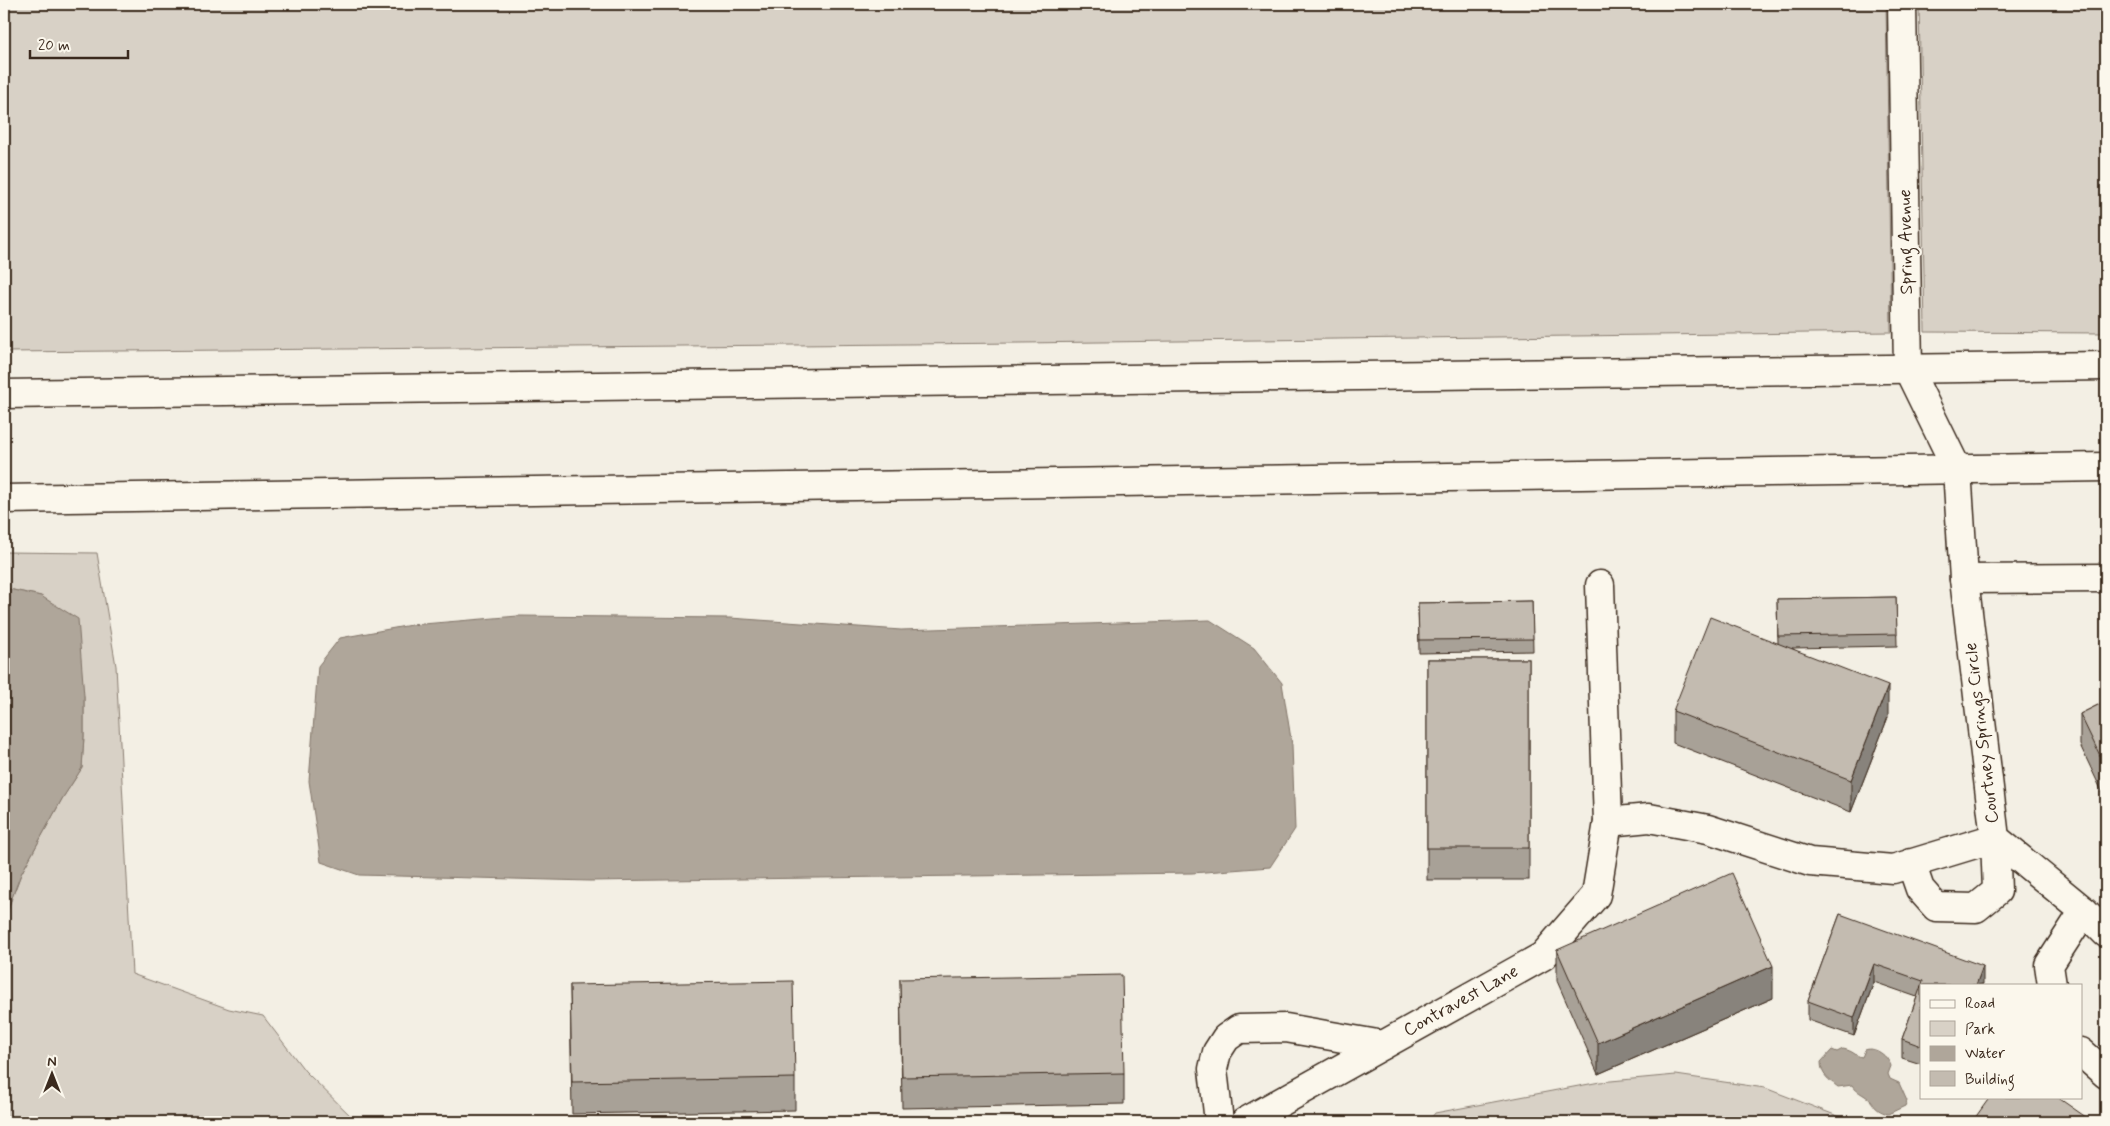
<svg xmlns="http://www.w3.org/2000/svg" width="2110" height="1126" font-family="Mynerve,sans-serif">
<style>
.green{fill:#d8d1c6;stroke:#8a7e72}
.water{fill:#afa69a;stroke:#817468}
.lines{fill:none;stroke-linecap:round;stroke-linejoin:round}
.minor-casing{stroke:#3b2a1e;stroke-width:31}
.major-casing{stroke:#3b2a1e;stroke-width:31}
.minor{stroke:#fbf7ec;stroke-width:28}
.major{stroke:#fbf7ec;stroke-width:28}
.wall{fill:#a8a197;stroke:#3b2a1e}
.shaded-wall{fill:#88837b;stroke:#3b2a1e}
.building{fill:#c3bbb0;stroke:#3b2a1e}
.labels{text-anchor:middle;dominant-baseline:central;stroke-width:4.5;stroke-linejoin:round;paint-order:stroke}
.street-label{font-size:18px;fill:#3b2a1e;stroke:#fbf7ec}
</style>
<rect width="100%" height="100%" fill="#f3efe4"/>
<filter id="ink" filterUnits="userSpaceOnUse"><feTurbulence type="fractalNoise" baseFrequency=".02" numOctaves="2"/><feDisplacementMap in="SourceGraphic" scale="10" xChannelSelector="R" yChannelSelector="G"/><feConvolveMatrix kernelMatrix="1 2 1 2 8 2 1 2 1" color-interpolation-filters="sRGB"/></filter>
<g filter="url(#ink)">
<g class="green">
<polygon points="4,4 1886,4 1891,332 1021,343 4,352"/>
<polygon points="1919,4 2106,4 2106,333 1925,332"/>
<polygon points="4,552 97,553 116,666 132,974 229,1009 263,1016 305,1071 357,1122 4,1122 4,928 10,903 21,874 62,799 82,768 84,736 84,696 41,596 4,588"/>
<polygon points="1676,1075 1765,1088 1853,1122 1428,1122 1435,1113 1600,1082"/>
</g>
<g class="water">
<polygon points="4,588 41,596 78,619 84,696 84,736 82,768 62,799 21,874 10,903 4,928"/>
<polygon points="518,616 730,618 901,630 1210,620 1254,648 1282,683 1292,745 1295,829 1270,867 1192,873 590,881 359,875 321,862 309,781 318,666 340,638 411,625"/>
<path d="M 1843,1049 C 1854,1051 1855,1056 1862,1057 L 1865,1050 C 1875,1046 1888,1056 1891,1066 L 1888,1074 L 1890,1079 L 1899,1083 L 1907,1101 L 1905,1106 L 1888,1114 C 1871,1109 1876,1103 1865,1096 C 1859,1092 1856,1091 1852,1085 L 1838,1087 C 1829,1080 1821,1075 1821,1062 L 1832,1050 L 1837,1052 Z"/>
</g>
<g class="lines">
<g class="minor-casing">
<g id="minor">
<polyline points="1902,4 1908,369 1957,469 1964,579 1995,838 2084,911 2049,965 2052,985"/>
<polyline points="1964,579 2106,578"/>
<polyline points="1608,822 1649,818 1708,829 1810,862 1893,869 1995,838 1997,891 1976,908 1936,907 1920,889 1911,863"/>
<polyline points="2084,911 2106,933"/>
<polyline points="2081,1052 2106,1074"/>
<polyline points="1219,1122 1213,1069 1217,1052 1226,1038 1239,1029 1286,1028 1383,1045"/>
<polyline points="1245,1122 1543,956 1596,895 1608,822 1600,585"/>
</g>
</g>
<g class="major-casing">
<g id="major">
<polyline points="4,394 2106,366"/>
<polyline points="4,499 2106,467"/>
</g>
</g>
<use href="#minor" class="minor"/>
<use href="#major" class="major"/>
</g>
<g class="wall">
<polygon points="1896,597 1897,646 1792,648 1888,717 1851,812 1673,743 1673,711 1778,643 1777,599"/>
<polygon points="1532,601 1533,651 1419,653 1418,603"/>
<rect x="1427" y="659" width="102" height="221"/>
<polygon points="2106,701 2106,800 2080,745 2080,714"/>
<polygon points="1840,914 1983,985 1921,985 1921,1064 1902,1058 1902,1039 1917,997 1874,982 1854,1036 1808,1020 1808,1001"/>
<polygon points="1557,950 1773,998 1598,1074 1557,981"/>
<polygon points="900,979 1124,1073 1124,1104 902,1108"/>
<polygon points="570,985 795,1078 795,1110 572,1114"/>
</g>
<g class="shaded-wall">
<polygon points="1888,686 1888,717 1851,812 1851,780"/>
<polygon points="1874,964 1874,982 1854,1036 1854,1018"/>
<polygon points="1773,966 1773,998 1598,1074 1598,1043"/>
<polygon points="1983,966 1983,984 1976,985"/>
</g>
<g class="building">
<polygon points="1896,597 1897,634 1778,636 1777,599"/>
<polygon points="1532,601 1533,639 1419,640 1418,603"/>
<polygon points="1710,617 1888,686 1851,780 1673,711"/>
<rect x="1427" y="659" width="102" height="189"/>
<polygon points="2106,701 2106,768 2080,714"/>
<polygon points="1732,873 1773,966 1598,1043 1557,950"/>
<polygon points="1840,914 1983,966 1976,985 1922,985 1923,981 1874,964 1854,1018 1808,1001"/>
<polygon points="1122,975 1124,1073 902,1077 900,979"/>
<polygon points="793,981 795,1078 572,1082 570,985"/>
<polygon points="1921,986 1921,1046 1902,1039"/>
<polygon points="1990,1097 2057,1097 2093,1122 1972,1122"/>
</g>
</g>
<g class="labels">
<g class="street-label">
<text transform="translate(1906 242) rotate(-91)">Spring Avenue</text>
<text transform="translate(1982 733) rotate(-97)">Courtney Springs Circle</text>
<text transform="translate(1461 1001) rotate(-29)">Contravest Lane</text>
</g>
</g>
<rect width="2110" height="1126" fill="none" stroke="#fbf7ec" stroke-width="20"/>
<rect x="10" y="10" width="2090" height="1106" fill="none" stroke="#3b2a1e" stroke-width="2" filter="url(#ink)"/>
<rect x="1920" y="984" width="162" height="115" fill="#fbf7ec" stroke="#aea59a"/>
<rect x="1930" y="1000" width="25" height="8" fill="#fbf7ec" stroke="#aea59a"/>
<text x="1965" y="1008" font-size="15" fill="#3b2a1e">Road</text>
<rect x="1930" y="1021" width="25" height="15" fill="#d8d1c6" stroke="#aea59a"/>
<text x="1965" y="1034" font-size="15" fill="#3b2a1e">Park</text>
<rect x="1930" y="1046" width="25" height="15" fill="#afa69a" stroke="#aea59a"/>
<text x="1965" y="1058" font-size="15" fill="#3b2a1e">Water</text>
<rect x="1930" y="1071" width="25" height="15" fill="#c3bbb0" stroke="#aea59a"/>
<text x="1965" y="1084" font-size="15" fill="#3b2a1e">Building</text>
<g transform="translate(52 1074)" stroke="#fbf7ec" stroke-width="4" paint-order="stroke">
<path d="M0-4L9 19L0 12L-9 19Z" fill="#3b2a1e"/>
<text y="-8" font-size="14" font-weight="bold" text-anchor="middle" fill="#3b2a1e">N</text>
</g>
<path d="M30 50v8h98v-8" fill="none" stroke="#3b2a1e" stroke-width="2.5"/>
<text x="38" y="50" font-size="15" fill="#3b2a1e" stroke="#fbf7ec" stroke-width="4" paint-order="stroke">20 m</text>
</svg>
